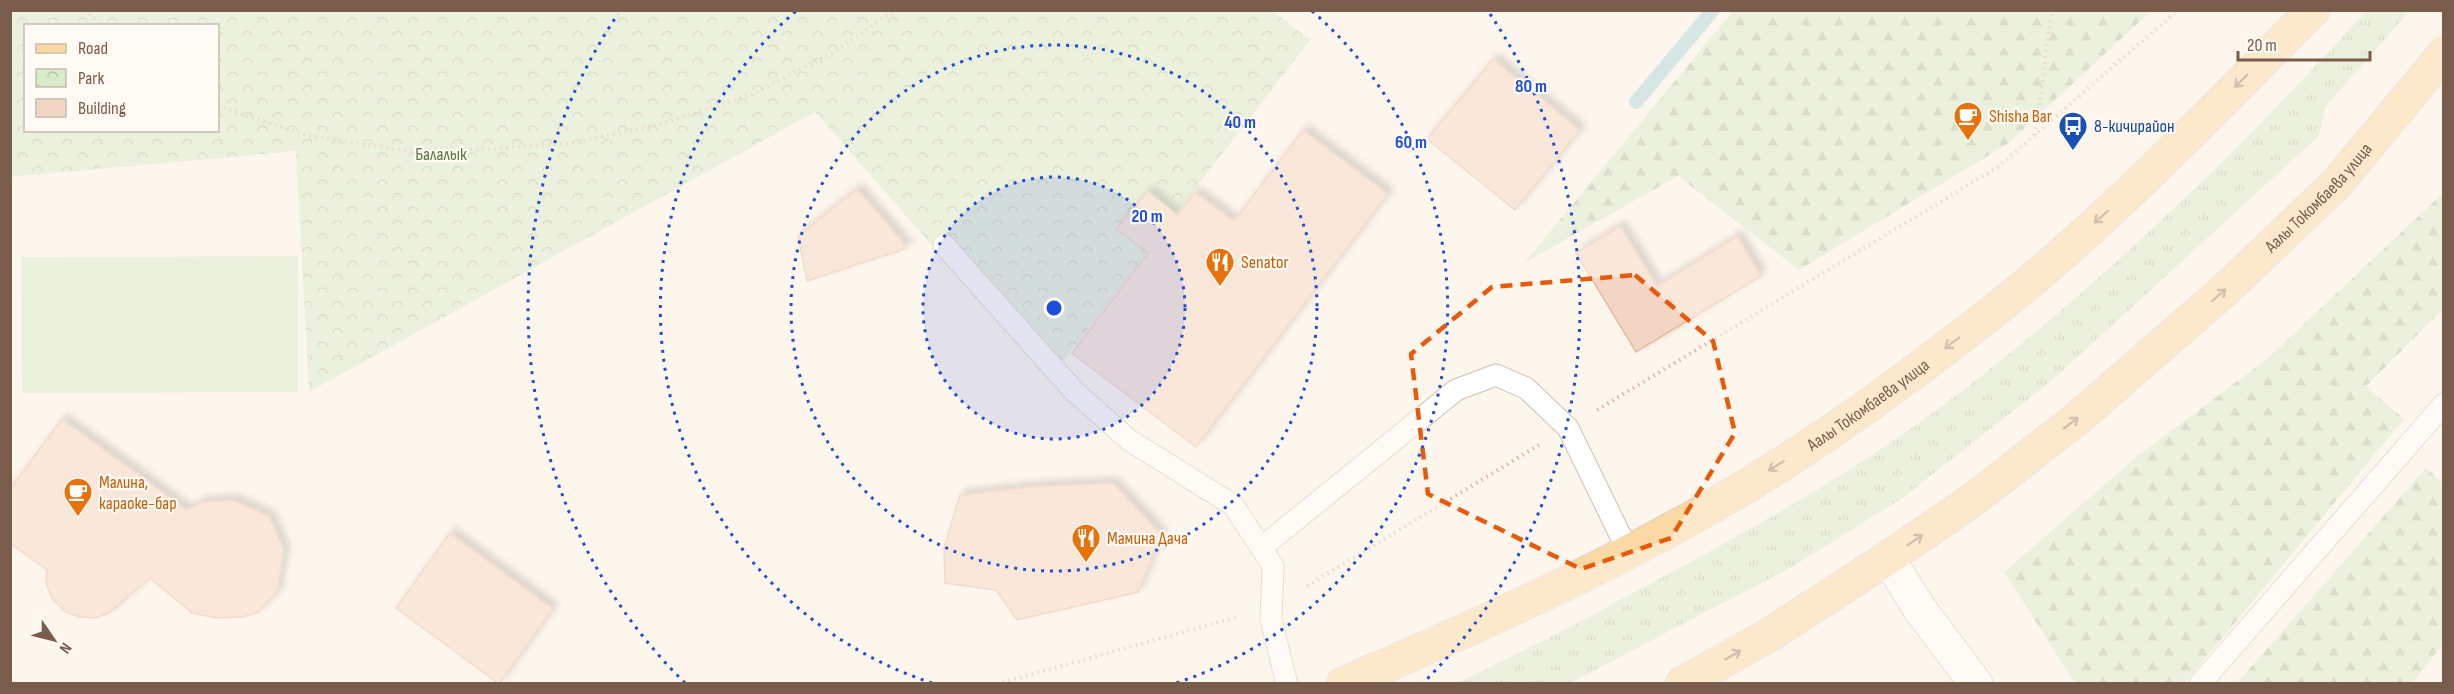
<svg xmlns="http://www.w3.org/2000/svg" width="2454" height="694" font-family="'Sofia Sans Condensed',sans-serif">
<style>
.grass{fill:url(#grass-tufts)}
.forest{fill:url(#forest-firs)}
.park{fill:url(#park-crowns);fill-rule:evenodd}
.garden{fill:#d8ecc9}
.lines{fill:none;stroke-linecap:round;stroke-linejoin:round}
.stream{stroke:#a5d3da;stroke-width:14}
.building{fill:#f3d5c3;stroke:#e6bba3;stroke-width:1.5;filter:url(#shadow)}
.service-casing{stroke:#d1beb0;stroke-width:23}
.minor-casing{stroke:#d1beb0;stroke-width:35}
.primary-casing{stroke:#dad1cd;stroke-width:35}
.path{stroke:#d9b8a5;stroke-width:4;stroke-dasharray:1.5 4.5;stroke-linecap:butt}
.service{stroke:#fff;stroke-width:21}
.minor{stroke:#fff;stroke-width:33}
.primary{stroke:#fbd9a5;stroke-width:33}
.oneway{stroke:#a18267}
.marked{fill:none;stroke:#e8590c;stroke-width:4.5;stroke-dasharray:12 8;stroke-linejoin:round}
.ring{fill:none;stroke:#1d4ed8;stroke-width:3;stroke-dasharray:3 6}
.labels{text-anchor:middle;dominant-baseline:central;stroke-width:4.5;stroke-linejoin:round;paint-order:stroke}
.food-label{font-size:18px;fill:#c56008;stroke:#fffaf3;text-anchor:start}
.transit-label{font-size:18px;fill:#164399;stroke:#fffaf3;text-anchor:start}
.park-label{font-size:18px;fill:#537a41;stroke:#fffaf3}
.street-label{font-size:18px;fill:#7a5c4d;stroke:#fffaf3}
.centre{fill:#1d4ed8;stroke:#fffaf3;stroke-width:3}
.ring-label{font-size:18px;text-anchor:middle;font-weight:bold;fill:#1d4ed8;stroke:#fffaf3;stroke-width:4.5;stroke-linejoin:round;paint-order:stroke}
</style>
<defs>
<pattern id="grass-tufts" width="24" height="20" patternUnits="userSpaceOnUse" patternTransform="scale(1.5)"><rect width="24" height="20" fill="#d8ecc9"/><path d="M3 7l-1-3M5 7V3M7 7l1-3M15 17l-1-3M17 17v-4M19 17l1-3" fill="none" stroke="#b4c2a5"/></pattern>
<pattern id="forest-firs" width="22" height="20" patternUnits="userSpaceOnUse" patternTransform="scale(1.5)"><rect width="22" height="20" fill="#d8ecc9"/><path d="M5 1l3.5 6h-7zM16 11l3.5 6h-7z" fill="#b4c2a5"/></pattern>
<pattern id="park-crowns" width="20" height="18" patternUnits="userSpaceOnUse" patternTransform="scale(1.5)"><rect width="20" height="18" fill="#d8ecc9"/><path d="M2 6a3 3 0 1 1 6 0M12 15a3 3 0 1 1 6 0" fill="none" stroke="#b4c2a5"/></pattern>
<filter id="shadow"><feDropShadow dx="5.5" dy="-5.5" stdDeviation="3" flood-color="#0004"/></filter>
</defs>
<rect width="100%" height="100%" fill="#fdf6ec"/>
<path class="grass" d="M 2366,11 L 2410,11 L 2325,107 L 2319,136 L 2049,383 L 1901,499 L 1792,567 L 1570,683 L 1457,683 C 1524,652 1590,617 1655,581 C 1761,525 1867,464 1962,391 C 2108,278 2242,148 2366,11 Z"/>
<g class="forest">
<polygon points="1733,11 1733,10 2151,11 2009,143 1799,270 1678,176 1524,263"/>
<polygon points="2443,193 2443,309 2366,386 2404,419 2185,683 2075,683 2004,572 2135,458 2267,359"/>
<polygon points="2426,468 2443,483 2443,644 2413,683 2237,683"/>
</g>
<path class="park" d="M 1271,10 L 1310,40 L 1049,379 L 815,112 L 309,392 L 296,151 L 11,177 L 11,11 ZM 26,26 L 218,26 L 218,130 L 26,130 Z"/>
<polygon class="garden" points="298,256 298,392 22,393 21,257"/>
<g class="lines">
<polyline class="stream" points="1636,102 1713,10"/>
</g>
<g class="building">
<polygon points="1493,59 1580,130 1515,210 1427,139"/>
<polygon points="1303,130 1388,194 1196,447 1072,353 1148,253 1116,229 1148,191 1177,215 1195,192 1234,221"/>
<polygon points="857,189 908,248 807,281 798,236"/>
<polygon points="1620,226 1657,286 1737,236 1761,276 1636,352 1576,253"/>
<polygon points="62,419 187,510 203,502 233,500 269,516 284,550 277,593 258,612 243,617 217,618 192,613 150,578 110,612 96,618 79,617 64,611 52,598 46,583 47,570 10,543 10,489"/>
<polygon points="1113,483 1161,534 1138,592 1017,620 996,590 945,583 944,548 960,495 1029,487"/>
<polygon points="450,533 553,609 499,684 396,608"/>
</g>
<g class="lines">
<g class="service-casing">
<g id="service">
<polyline points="944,245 1074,391 1129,440 1233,505 1273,566 1271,620 1287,684"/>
<polyline points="1261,548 1456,390 1496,375 1526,388 1568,428 1628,551"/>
<polyline points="2200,684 2444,404"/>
</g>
</g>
<g class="minor-casing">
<polyline id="minor" points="1888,558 1919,608 1976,684"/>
</g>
<g class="primary-casing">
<g id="primary">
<path id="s1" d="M 1343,684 C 1462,633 1581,580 1695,516 C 1801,457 1900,385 1995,310 C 2109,220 2210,113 2313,10"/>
<path id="s2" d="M 1682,684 L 1769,635 L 1888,558 L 1974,499 L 2079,417 L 2226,289 L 2336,184 L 2444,54"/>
</g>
</g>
<g class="path">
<polyline points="85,10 102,26"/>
<polyline points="218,106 309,136 404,150 493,149 572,143 661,124 753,94 834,52 895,10"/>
<polyline points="2035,135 2052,10"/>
<polyline points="1597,410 1998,167 2178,10"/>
<polyline points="1307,586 1539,445"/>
<polyline points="997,684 1238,617"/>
</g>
<use href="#service" class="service"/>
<use href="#minor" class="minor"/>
<use href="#primary" class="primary"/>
</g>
<defs><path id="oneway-shaft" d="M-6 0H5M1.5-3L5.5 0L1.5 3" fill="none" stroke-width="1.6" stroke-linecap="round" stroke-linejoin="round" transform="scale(1.5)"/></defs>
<g class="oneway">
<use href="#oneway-shaft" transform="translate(2241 81) rotate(135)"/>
<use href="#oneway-shaft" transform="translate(2101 217) rotate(139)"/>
<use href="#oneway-shaft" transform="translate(2219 295) rotate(-41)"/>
<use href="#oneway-shaft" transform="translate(1952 343) rotate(143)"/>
<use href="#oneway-shaft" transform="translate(2071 423) rotate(-38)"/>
<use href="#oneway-shaft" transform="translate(1776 466) rotate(148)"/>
<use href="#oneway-shaft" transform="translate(1915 540) rotate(-35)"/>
<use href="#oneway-shaft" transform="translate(1733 655) rotate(-29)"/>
</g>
<path d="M0 0H2454V694H0ZM 1635,275 L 1713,341 L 1735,433 L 1671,538 L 1581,569 L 1428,494 L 1411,354 L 1492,287 Z" fill="#fdf6ec" fill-opacity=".55" fill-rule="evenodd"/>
<path class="marked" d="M 1635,275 L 1713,341 L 1735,433 L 1671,538 L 1581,569 L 1428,494 L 1411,354 L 1492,287 Z"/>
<circle cx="1054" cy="308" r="131" fill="#1d4ed8" fill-opacity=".12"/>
<g class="ring">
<circle cx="1054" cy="308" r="131"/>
<circle cx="1054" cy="308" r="263"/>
<path d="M932 683A394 394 0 0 1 796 11M1312 11A394 394 0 0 1 1176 683"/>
<path d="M685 683A526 526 0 0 1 618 14M1490 14A526 526 0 0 1 1423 683"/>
</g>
<defs>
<g id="cafe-pin" transform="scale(1.5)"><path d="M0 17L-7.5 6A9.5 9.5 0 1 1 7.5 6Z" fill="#e8710a" stroke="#fffaf3"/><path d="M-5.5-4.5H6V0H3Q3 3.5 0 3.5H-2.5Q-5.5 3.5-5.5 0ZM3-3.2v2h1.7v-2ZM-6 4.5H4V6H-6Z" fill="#fff"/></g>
<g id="bus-pin" transform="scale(1.5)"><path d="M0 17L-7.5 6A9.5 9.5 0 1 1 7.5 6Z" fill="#1a4fb4" stroke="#fffaf3"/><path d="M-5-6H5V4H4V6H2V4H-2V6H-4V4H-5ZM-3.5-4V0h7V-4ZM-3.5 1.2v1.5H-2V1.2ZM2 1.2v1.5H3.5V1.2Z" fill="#fff"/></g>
<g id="restaurant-pin" transform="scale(1.5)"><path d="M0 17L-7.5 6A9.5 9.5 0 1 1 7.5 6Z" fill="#e8710a" stroke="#fffaf3"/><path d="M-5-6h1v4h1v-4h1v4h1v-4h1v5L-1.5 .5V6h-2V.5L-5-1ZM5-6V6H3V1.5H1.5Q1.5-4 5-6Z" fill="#fff"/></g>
</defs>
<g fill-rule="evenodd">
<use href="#cafe-pin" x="1968" y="116"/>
<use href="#bus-pin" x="2073" y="126"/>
<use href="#restaurant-pin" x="1220" y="262"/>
<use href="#cafe-pin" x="78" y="492"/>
<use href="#restaurant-pin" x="1086" y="538"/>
</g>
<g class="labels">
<g class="food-label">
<text x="1989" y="116">Shisha Bar</text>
<text x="1241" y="262">Senator</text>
<text x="99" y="482">Малина,<tspan x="99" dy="21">караоке-бар</tspan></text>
<text x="1107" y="538">Мамина Дача</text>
</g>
<g class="transit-label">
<text x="2094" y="126">8-кичирайон</text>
</g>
<g class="park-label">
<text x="441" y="154">Балалык</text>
</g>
<g class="street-label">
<text stroke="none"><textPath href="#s2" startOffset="804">Аалы Токомбаева улица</textPath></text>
<text stroke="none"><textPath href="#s1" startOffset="596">Аалы Токомбаева улица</textPath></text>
</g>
</g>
<circle cx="1054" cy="308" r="9" class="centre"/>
<g class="ring-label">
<text x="1531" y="92">80 m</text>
<text x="1240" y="128">40 m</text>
<text x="1411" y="148">60 m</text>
<text x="1147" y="222">20 m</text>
</g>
<rect width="2454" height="694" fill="none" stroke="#7a5c4d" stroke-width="24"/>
<rect x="24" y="24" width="195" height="108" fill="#fffaf3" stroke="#cabbb1" stroke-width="1.5"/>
<rect x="36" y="44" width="30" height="9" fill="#fbd9a5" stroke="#cabbb1" stroke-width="1.5"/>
<text x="78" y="54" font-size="18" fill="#7a5c4d">Road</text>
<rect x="36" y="69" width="30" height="18" fill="url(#park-crowns)" stroke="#cabbb1" stroke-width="1.5"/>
<text x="78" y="84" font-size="18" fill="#7a5c4d">Park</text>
<rect x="36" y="99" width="30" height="18" fill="#f3d5c3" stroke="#cabbb1" stroke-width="1.5"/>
<text x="78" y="114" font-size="18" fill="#7a5c4d">Building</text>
<g transform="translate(54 640) rotate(125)" stroke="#fffaf3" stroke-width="4.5" paint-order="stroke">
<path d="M0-4.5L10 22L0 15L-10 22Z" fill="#7a5c4d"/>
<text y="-9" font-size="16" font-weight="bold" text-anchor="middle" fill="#7a5c4d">N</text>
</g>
<path d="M2238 51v9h132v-9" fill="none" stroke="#7a5c4d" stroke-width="3"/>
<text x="2247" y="51" font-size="18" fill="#7a5c4d" stroke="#fffaf3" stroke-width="4.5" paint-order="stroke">20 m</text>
</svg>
